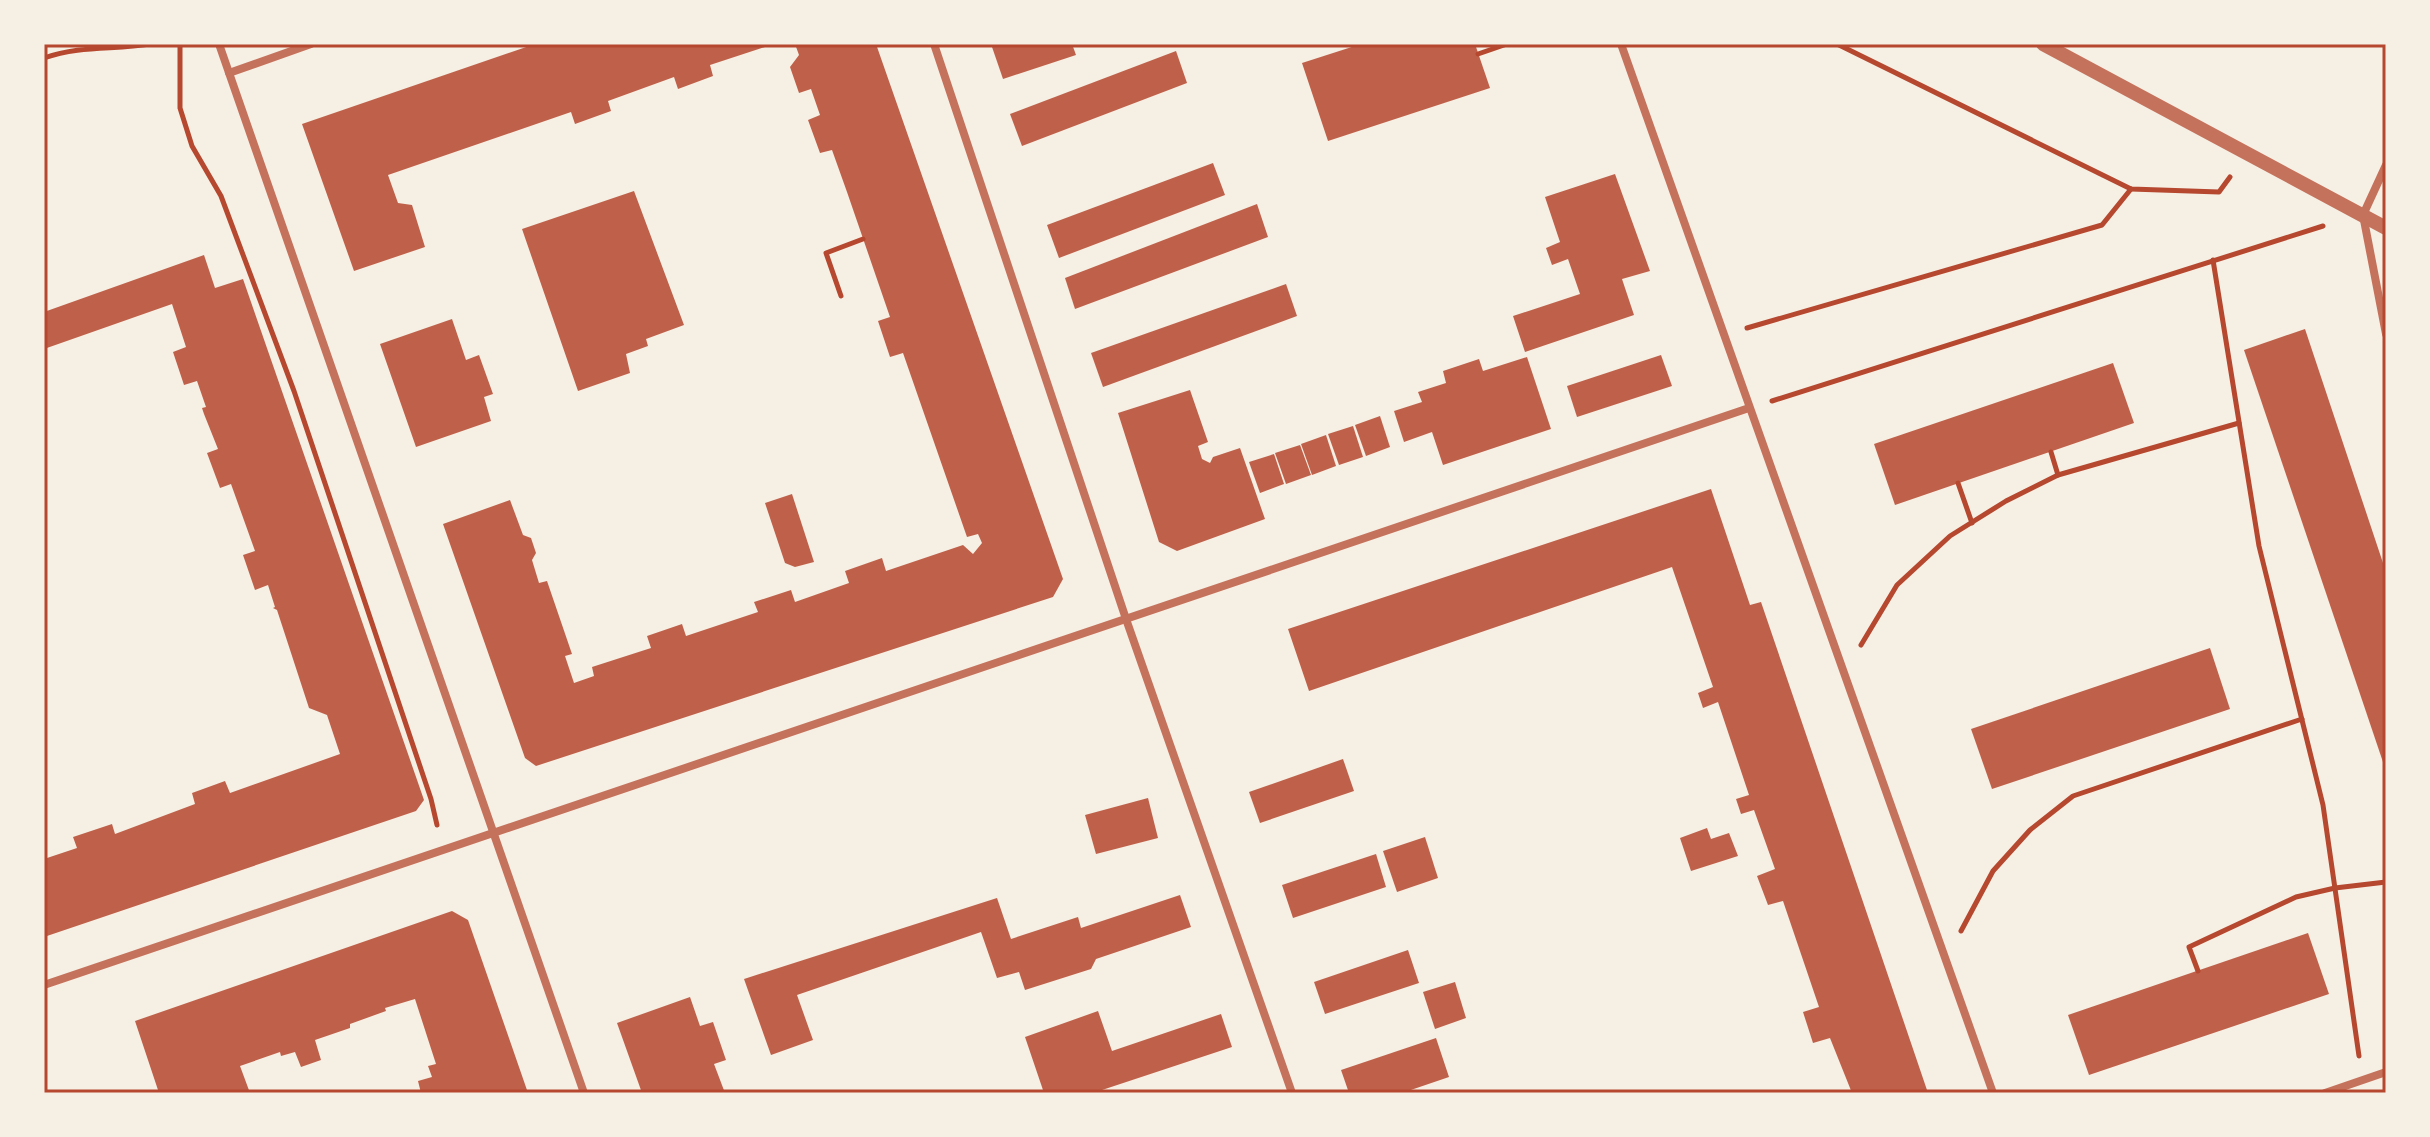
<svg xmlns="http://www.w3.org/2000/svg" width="2430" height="1137" font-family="Overpass,sans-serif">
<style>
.building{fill:#bf614a}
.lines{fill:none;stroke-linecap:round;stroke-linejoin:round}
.path{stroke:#b5482f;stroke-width:5}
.minor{stroke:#c5725c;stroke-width:8}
.tertiary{stroke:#c5725c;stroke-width:14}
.neatline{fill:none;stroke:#b5482f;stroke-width:3}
</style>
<rect width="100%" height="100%" fill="#f6efe4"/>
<g class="building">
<polygon points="535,44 771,45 710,65 713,76 678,89 674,77 608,101 611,111 575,124 571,112 388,175 398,203 412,205 425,247 354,271 302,124"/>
<polygon points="795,44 876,44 1063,579 1053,597 536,766 525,758 443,524 510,500 523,535 531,538 536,553 532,560 539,583 547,581 572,654 565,656 574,683 594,676 592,667 651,648 647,636 682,624 686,636 758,612 754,602 791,590 795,602 849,583 845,571 882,558 886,571 963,545 973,554 982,543 978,534 967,537 903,353 890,357 878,321 890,317 847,192 832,150 820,153 808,120 820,115 811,89 799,93 790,67 799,55"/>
<polygon points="991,44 1072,44 1076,55 1003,79"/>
<polygon points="1361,44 1475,44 1490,88 1328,141 1302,63"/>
<polygon points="1176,51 1187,83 1022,146 1010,114"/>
<polygon points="1213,163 1225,195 1059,258 1047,225"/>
<polygon points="1615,174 1650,271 1622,279 1634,315 1525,352 1513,316 1580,294 1568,259 1552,265 1546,248 1560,242 1545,197"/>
<polygon points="634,191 684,325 646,339 648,346 626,354 630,373 578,391 522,229"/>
<polygon points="1257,204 1268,237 1075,309 1065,278"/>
<polygon points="204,255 215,288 243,279 424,800 416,811 44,937 44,859 77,848 73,837 112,824 115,834 195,804 192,793 225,781 230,793 340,754 327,715 309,708 277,610 273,608 275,607 268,585 255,590 243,555 255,551 231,484 220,488 207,453 218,449 204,414 202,408 206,407 197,381 184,385 173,352 186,347 172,304 44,349 44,312"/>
<polygon points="1286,284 1297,316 1103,387 1091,353"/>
<polygon points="452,319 466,360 479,355 493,394 484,397 491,421 416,447 380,344"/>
<polygon points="2305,329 2386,572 2386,771 2244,350"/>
<polygon points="1661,355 1672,386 1577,417 1567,386"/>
<polygon points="1527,357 1551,429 1443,465 1432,432 1404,442 1394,411 1422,402 1418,392 1446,383 1443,371 1479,359 1483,371"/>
<polygon points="2113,363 2134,423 1895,505 1874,444"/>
<polygon points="1190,390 1208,442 1198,446 1202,459 1210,463 1213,457 1240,448 1265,519 1177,551 1159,542 1118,413"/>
<polygon points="1380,416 1390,447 1366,456 1355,425"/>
<polygon points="1353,426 1363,457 1339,465 1328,434"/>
<polygon points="1326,435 1336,466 1312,475 1301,444"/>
<polygon points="1300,445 1311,475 1286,484 1275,453"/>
<polygon points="1274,454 1284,484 1260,493 1249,462"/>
<polygon points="1711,489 1750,605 1761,602 1928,1093 1852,1093 1830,1038 1813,1043 1803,1012 1819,1007 1783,901 1768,905 1757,876 1775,869 1754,810 1741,814 1736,799 1749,795 1718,702 1703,708 1698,693 1713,687 1672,567 1309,691 1288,629"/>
<polygon points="792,494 814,562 795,567 785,563 765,503"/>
<polygon points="2210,648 2230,709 1992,789 1971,729"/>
<polygon points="1343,759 1354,791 1260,823 1249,792"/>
<polygon points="1148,798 1158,838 1096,854 1085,815"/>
<polygon points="1707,828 1711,839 1729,833 1738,856 1691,871 1680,838"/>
<polygon points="1425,837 1438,878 1397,892 1383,851"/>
<polygon points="1376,854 1386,887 1293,918 1282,885"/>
<polygon points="1180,895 1191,927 1096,959 1091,969 1025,990 1019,972 997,978 981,932 797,995 813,1040 771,1055 744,979 997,898 1011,939 1078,917 1081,928"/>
<polygon points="452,911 468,920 528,1093 421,1093 418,1081 432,1077 428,1066 436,1064 415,999 385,1008 386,1011 350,1024 350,1028 315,1040 321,1060 301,1067 295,1052 281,1056 280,1052 240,1066 250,1093 159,1093 135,1021"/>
<polygon points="2308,933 2329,994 2089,1075 2068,1015"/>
<polygon points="1408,950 1419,983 1325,1014 1314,982"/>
<polygon points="1455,982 1466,1018 1435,1029 1423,992"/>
<polygon points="690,997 700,1026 713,1022 726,1060 714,1064 725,1093 642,1093 617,1023"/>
<polygon points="1098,1011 1112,1051 1221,1014 1232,1047 1093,1093 1044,1093 1025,1037"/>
<polygon points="1436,1038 1449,1077 1402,1093 1349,1093 1341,1070"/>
</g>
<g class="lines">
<g class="path">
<polyline points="180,44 180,108 192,146 221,196 294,391 431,799 437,825"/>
<polyline points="1837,44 2131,189 2219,192 2230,177"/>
<polyline points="1478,54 1507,44"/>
<path d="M 44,58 C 81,45 113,50 150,44"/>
<polyline points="2213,260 2259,546 2323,805 2359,1056"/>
<polyline points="841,296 826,253 863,239"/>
<polyline points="1747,328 2102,225 2131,189"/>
<polyline points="1772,401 2323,226"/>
<polyline points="2058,475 2239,423"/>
<polyline points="1958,483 1972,523"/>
<polyline points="1861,645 1897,585 1950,536 2006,501 2058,475 2051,452"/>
<polyline points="1961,931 1993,871 2030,830 2073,796 2302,719"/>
<polyline points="2198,971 2189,947 2296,897 2335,888 2386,882"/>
</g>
<g class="minor">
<polyline points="219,44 584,1093"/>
<polyline points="934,44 1126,619 1292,1093"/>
<polyline points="1621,44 1993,1093"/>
<polyline points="229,73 311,44"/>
<polyline points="2386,165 2363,215 2386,334"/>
<polyline points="44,985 1749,408"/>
<polyline points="2325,1093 2386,1072"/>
</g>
<polyline class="tertiary" points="2043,44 2386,228"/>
</g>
<rect width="2430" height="1137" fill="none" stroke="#f6efe4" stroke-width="92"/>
<rect x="46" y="46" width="2338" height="1045" class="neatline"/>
</svg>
